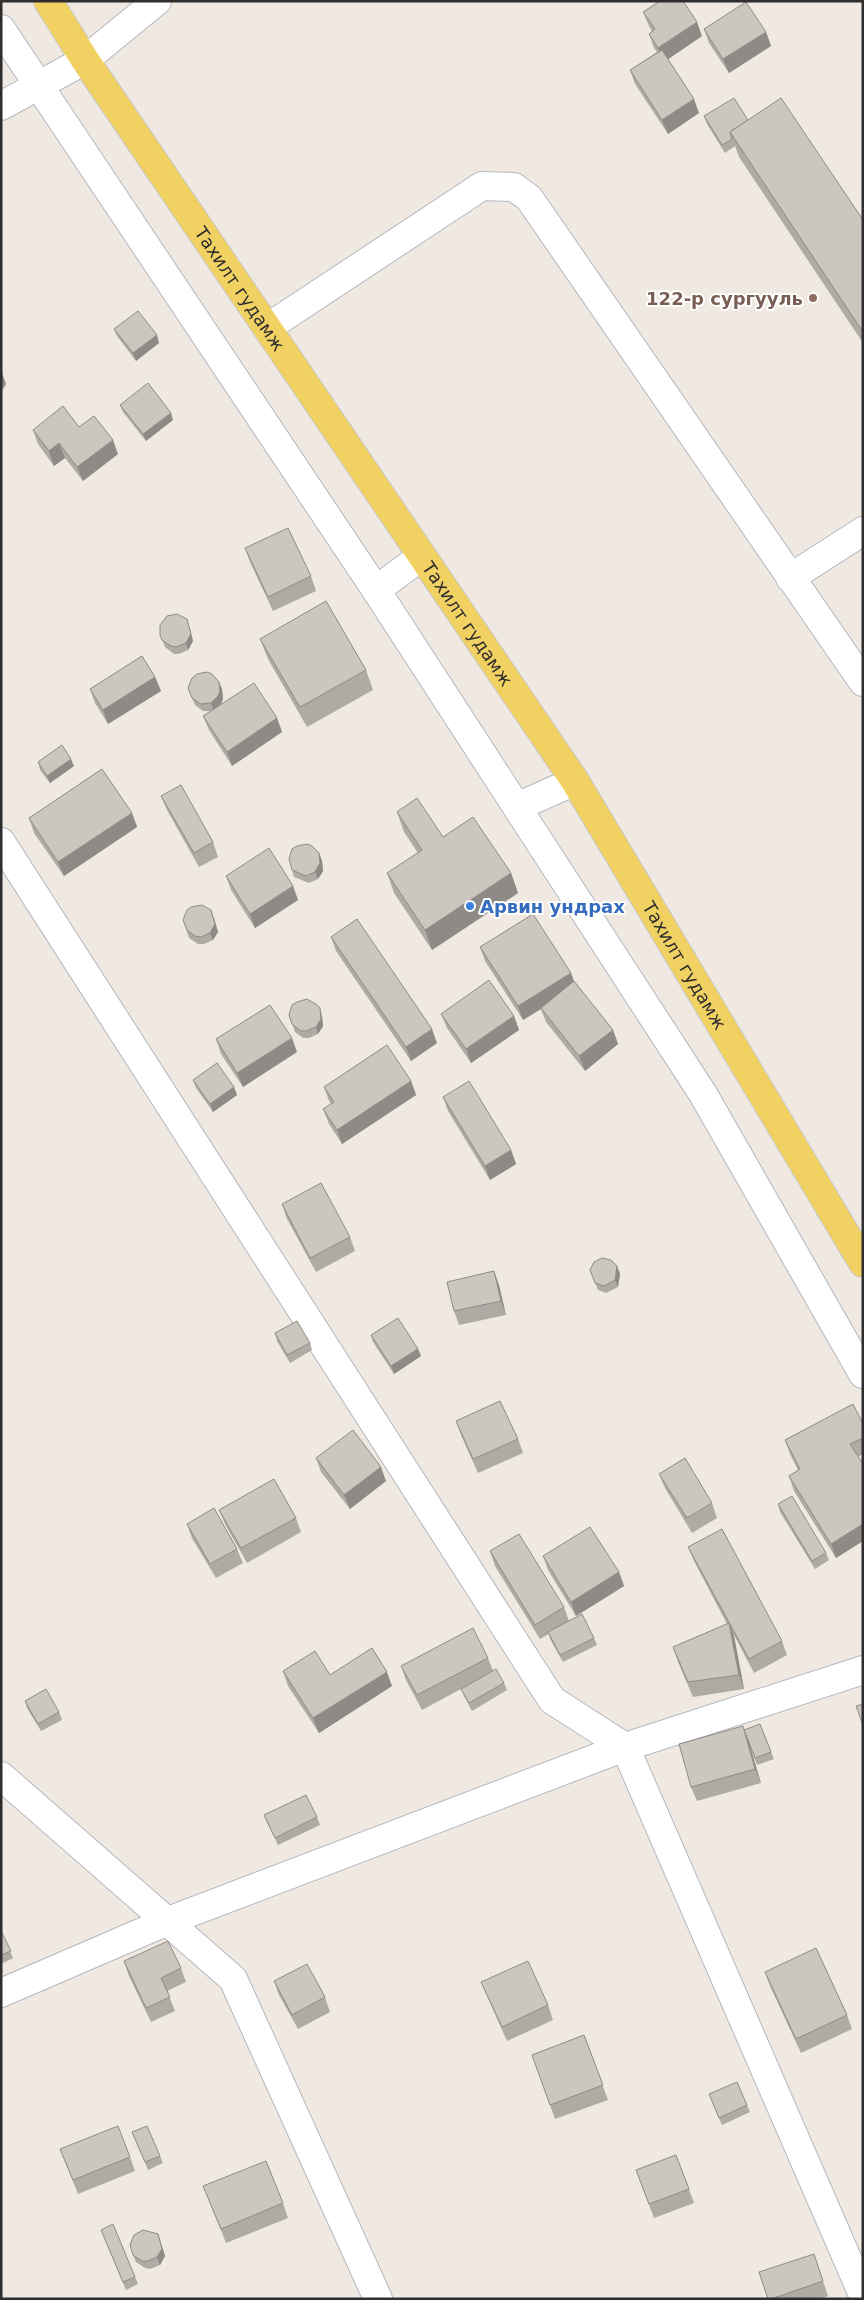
<svg xmlns="http://www.w3.org/2000/svg" width="864" height="2300" font-family="'DejaVu Sans',sans-serif">
<style>
.lines{fill:none;stroke-linecap:round;stroke-linejoin:round}
.minor-casing{stroke:#b4b7c1;stroke-width:30}
.major-casing{stroke:#c9c9c9;stroke-width:30}
.minor{stroke:#fff;stroke-width:28}
.major{stroke:#f2d163;stroke-width:28}
.wall{fill:#afaba4}
.shaded-wall{fill:#8e8b86}
.building{fill:#cbc7bf;stroke:#8e8b86}
.education-dot{fill:#8d6e63;stroke:#fff;stroke-width:2}
.shop-dot{fill:#3f7fe0;stroke:#fff;stroke-width:2}
.labels{text-anchor:middle;dominant-baseline:central;stroke-width:4;stroke-linejoin:round;paint-order:stroke}
.street-label{font-size:18px;fill:#2e2e2e;stroke:#fff}
.education-label{font-size:18px;font-weight:bold;fill:#785e54;stroke:#fff;text-anchor:end}
.shop-label{font-size:18px;font-weight:bold;fill:#366cbe;stroke:#fff;text-anchor:start}
</style>
<rect width="100%" height="100%" fill="#efe9e1"/>
<g class="lines">
<g class="minor-casing">
<g id="minor">
<polyline points="1,29 376,590 703,1094 863,1374"/>
<polyline points="1,106 85,60 157,1"/>
<polyline points="267,328 482,186 514,187 529,198 863,682"/>
<polyline points="790,578 863,531"/>
<polyline points="376,590 422,556"/>
<polyline points="517,807 575,781"/>
<polyline points="1,842 552,1700 625,1747 863,2295"/>
<polyline points="1,1776 233,1979 378,2299"/>
<polyline points="1,1993 168,1921 625,1747 863,1670"/>
</g>
</g>
<g class="major-casing">
<g id="major">
<path id="s1" d="M 48,1 L 85,60 L 575,781 L 863,1263"/>
</g>
</g>
<use href="#minor" class="minor"/>
<use href="#major" class="major"/>
</g>
<g class="wall">
<polygon points="643,12 702,36 668,59 699,113 668,134 635,84 630,70 657,52 654,48 649,34 652,31 649,26"/>
<polygon points="704,29 766,32 771,46 729,73 709,43"/>
<polygon points="704,116 748,120 863,220 863,343 739,157 735,146 725,153 707,124"/>
<polygon points="114,329 159,343 136,361 117,336"/>
<polygon points="120,405 173,420 146,441 123,412"/>
<polygon points="79,427 118,454 83,481 65,458 54,466 38,444 33,430"/>
<polygon points="245,548 311,576 316,591 273,611 250,562"/>
<polygon points="187,619 193,641 188,650 179,654 174,654 165,647 160,635"/>
<polygon points="260,639 366,670 373,690 307,727 268,659"/>
<polygon points="155,677 161,691 108,724 95,703 90,689"/>
<polygon points="219,682 222,689 223,699 221,704 218,707 277,718 282,732 232,766 209,730 203,716 212,711 203,711 195,705 192,698"/>
<polygon points="38,762 74,766 50,783 40,770"/>
<polygon points="161,796 213,842 218,857 199,867 167,810"/>
<polygon points="397,812 511,873 518,893 432,950 394,893 387,873 418,853 404,832"/>
<polygon points="132,813 137,827 64,876 34,833 29,818"/>
<polygon points="319,853 322,861 323,871 318,879 309,883 294,877 292,870"/>
<polygon points="226,876 293,886 298,900 255,928 231,890"/>
<polygon points="214,917 218,932 213,940 204,944 198,944 189,938 183,920"/>
<polygon points="331,937 437,1043 411,1061 336,951"/>
<polygon points="480,947 571,973 574,982 613,1030 618,1044 585,1071 546,1022 541,1009 523,1020 485,961"/>
<polygon points="441,1014 514,1016 519,1030 471,1063 447,1028"/>
<polygon points="289,1015 322,1016 323,1026 318,1034 309,1038 303,1038 295,1032"/>
<polygon points="216,1039 297,1052 243,1087 221,1054"/>
<polygon points="193,1080 234,1087 237,1095 213,1112 196,1088"/>
<polygon points="411,1081 416,1095 342,1144 329,1124 323,1109 331,1104 329,1101 324,1087"/>
<polygon points="443,1097 511,1150 516,1164 490,1180 448,1111"/>
<polygon points="282,1204 350,1237 355,1251 316,1272 287,1219"/>
<polygon points="617,1266 620,1274 618,1287 606,1293 598,1290 590,1270"/>
<polygon points="499,1285 506,1315 459,1325 454,1311"/>
<polygon points="275,1333 310,1343 312,1350 290,1363 277,1341"/>
<polygon points="371,1335 418,1349 421,1356 394,1374 373,1342"/>
<polygon points="456,1421 518,1439 523,1453 478,1473 461,1435"/>
<polygon points="863,1424 863,1454 858,1457 863,1464 863,1541 836,1558 794,1491 789,1476 798,1470 790,1454 785,1440"/>
<polygon points="316,1458 386,1481 350,1509 321,1472"/>
<polygon points="659,1474 712,1503 717,1518 692,1533 665,1488"/>
<polygon points="778,1504 826,1553 829,1560 815,1569 780,1512"/>
<polygon points="219,1510 296,1518 301,1532 247,1563 225,1524"/>
<polygon points="187,1524 237,1549 243,1563 216,1578 192,1538"/>
<polygon points="688,1547 782,1641 787,1655 754,1673 734,1635 744,1689 693,1697 678,1662 673,1647 727,1624 694,1561"/>
<polygon points="490,1551 564,1607 569,1621 594,1638 597,1645 563,1662 550,1639 549,1634 540,1639 495,1566"/>
<polygon points="543,1556 619,1572 624,1586 576,1616 548,1570"/>
<polygon points="488,1658 493,1671 504,1683 507,1690 472,1711 464,1696 461,1689 422,1710 406,1680 401,1666"/>
<polygon points="283,1671 330,1675 392,1686 319,1733 288,1686"/>
<polygon points="25,1701 59,1712 62,1720 41,1731 27,1708"/>
<polygon points="760,1724 774,1759 757,1765 750,1747 761,1783 697,1801 691,1787 745,1730"/>
<polygon points="264,1815 317,1817 320,1825 278,1845 267,1822"/>
<polygon points="1,1931 13,1958 1,1964"/>
<polygon points="124,1961 181,1968 186,1982 167,1991 175,2011 151,2022 129,1976"/>
<polygon points="765,1972 847,2015 852,2029 801,2053 770,1986"/>
<polygon points="274,1981 325,1997 330,2012 298,2029 279,1995"/>
<polygon points="481,1982 548,2005 553,2020 507,2041 487,1996"/>
<polygon points="584,2035 608,2100 555,2119 532,2055"/>
<polygon points="709,2094 747,2105 750,2112 722,2125"/>
<polygon points="132,2132 160,2156 163,2163 148,2170"/>
<polygon points="60,2149 130,2157 135,2171 78,2194"/>
<polygon points="676,2155 694,2203 654,2218 636,2170"/>
<polygon points="203,2186 283,2203 288,2218 226,2243"/>
<polygon points="158,2234 165,2256 160,2265 150,2269 145,2268 136,2262 133,2255"/>
<polygon points="104,2237 135,2277 138,2284 126,2290"/>
<polygon points="814,2254 828,2296 819,2299 768,2299"/>
</g>
<g class="shaded-wall">
<polygon points="697,22 702,36 664,62 658,48"/>
<polygon points="766,32 771,46 729,73 723,59"/>
<polygon points="694,99 699,113 668,134 662,120"/>
<polygon points="157,335 159,343 136,361 133,353"/>
<polygon points="1,370 6,384 1,392"/>
<polygon points="171,413 173,420 146,441 143,434"/>
<polygon points="113,440 118,454 83,481 77,467"/>
<polygon points="59,443 65,458 54,466 49,451"/>
<polygon points="187,619 193,641 188,650 186,643"/>
<polygon points="155,677 161,691 108,724 103,710"/>
<polygon points="219,682 222,689 223,699 221,704 214,711 211,703"/>
<polygon points="277,718 282,732 232,766 227,752"/>
<polygon points="71,759 74,766 50,783 47,776"/>
<polygon points="132,813 137,827 64,876 58,862"/>
<polygon points="319,853 322,861 323,871 318,879 315,872"/>
<polygon points="511,873 518,893 432,950 425,930"/>
<polygon points="293,886 298,900 255,928 250,914"/>
<polygon points="211,910 218,932 213,940 210,933"/>
<polygon points="571,973 576,987 523,1020 518,1006"/>
<polygon points="320,1008 322,1016 323,1026 318,1034 316,1027"/>
<polygon points="514,1016 519,1030 471,1063 466,1049"/>
<polygon points="432,1029 437,1043 411,1061 406,1047"/>
<polygon points="613,1030 618,1044 585,1071 579,1056"/>
<polygon points="292,1038 297,1052 243,1087 237,1073"/>
<polygon points="411,1081 416,1095 342,1144 337,1130"/>
<polygon points="234,1087 237,1095 213,1112 210,1104"/>
<polygon points="511,1150 516,1164 490,1180 485,1166"/>
<polygon points="617,1266 620,1274 618,1287 615,1280"/>
<polygon points="494,1271 499,1285 506,1315 501,1301"/>
<polygon points="418,1349 421,1356 394,1374 391,1366"/>
<polygon points="381,1467 386,1481 350,1509 344,1495"/>
<polygon points="863,1524 863,1541 836,1558 831,1544"/>
<polygon points="619,1572 624,1586 576,1616 571,1602"/>
<polygon points="729,1623 734,1637 744,1689 739,1675"/>
<polygon points="387,1672 392,1686 319,1733 313,1718"/>
<polygon points="743,1726 748,1740 761,1783 755,1769"/>
<polygon points="158,2234 165,2256 160,2265 157,2257"/>
</g>
<g class="building">
<polygon points="660,1 683,1 697,22 658,48 649,34 655,29 643,12"/>
<polygon points="746,2 766,32 723,59 704,29"/>
<polygon points="662,50 694,99 662,120 630,70"/>
<polygon points="734,98 748,120 730,132 732,139 722,145 704,116"/>
<polygon points="781,98 863,220 863,332 730,132"/>
<polygon points="138,311 157,335 133,353 114,329"/>
<polygon points="148,383 171,413 143,434 120,405"/>
<polygon points="63,406 79,427 94,416 113,440 77,467 59,443 49,451 33,430"/>
<polygon points="288,528 311,576 268,597 245,548"/>
<polygon points="326,601 366,670 300,707 260,639"/>
<polygon points="177,614 187,619 191,634 186,643 176,647 171,646 162,640 160,635 160,625 167,616"/>
<polygon points="142,656 155,677 103,710 90,689"/>
<polygon points="207,672 212,674 219,682 220,691 218,696 211,703 201,704 192,698 188,688 192,678 197,674"/>
<polygon points="254,683 277,718 227,752 203,716"/>
<polygon points="62,745 71,759 47,776 38,762"/>
<polygon points="102,769 132,813 58,862 29,818"/>
<polygon points="181,785 213,842 194,853 161,796"/>
<polygon points="417,798 443,837 473,817 511,873 425,930 387,873 422,850 397,812"/>
<polygon points="307,844 312,846 319,853 320,863 315,872 306,876 292,870 289,859 292,849 297,846"/>
<polygon points="269,848 293,886 250,914 226,876"/>
<polygon points="202,905 211,910 215,924 210,933 201,937 195,936 187,930 183,920 187,910 191,907"/>
<polygon points="533,914 571,973 518,1006 480,947"/>
<polygon points="357,919 432,1029 406,1047 331,937"/>
<polygon points="489,980 514,1016 466,1049 441,1014"/>
<polygon points="574,981 613,1030 579,1056 541,1008"/>
<polygon points="307,999 316,1004 320,1008 321,1019 316,1027 306,1031 301,1031 292,1024 289,1015 292,1005 297,1002"/>
<polygon points="270,1005 292,1038 237,1073 216,1039"/>
<polygon points="387,1045 411,1081 337,1130 323,1109 334,1102 324,1087"/>
<polygon points="217,1063 234,1087 210,1104 193,1080"/>
<polygon points="469,1081 511,1150 485,1166 443,1097"/>
<polygon points="321,1183 350,1237 310,1258 282,1204"/>
<polygon points="602,1258 611,1260 617,1266 615,1280 604,1286 595,1283 590,1270 594,1262"/>
<polygon points="494,1271 501,1301 454,1311 447,1282"/>
<polygon points="398,1318 418,1349 391,1366 371,1335"/>
<polygon points="297,1321 310,1343 287,1355 275,1333"/>
<polygon points="500,1401 518,1439 473,1459 456,1421"/>
<polygon points="853,1404 863,1424 863,1438 850,1444 863,1464 863,1524 831,1544 789,1476 800,1469 785,1440"/>
<polygon points="353,1430 381,1467 344,1495 316,1458"/>
<polygon points="685,1458 712,1503 687,1518 659,1474"/>
<polygon points="274,1479 296,1518 241,1548 219,1510"/>
<polygon points="792,1496 826,1553 812,1561 778,1504"/>
<polygon points="214,1508 237,1549 210,1564 187,1524"/>
<polygon points="590,1527 619,1572 571,1602 543,1556"/>
<polygon points="722,1529 782,1641 749,1659 688,1547"/>
<polygon points="519,1534 564,1607 535,1625 490,1551"/>
<polygon points="582,1614 594,1638 560,1655 548,1632"/>
<polygon points="729,1623 739,1675 688,1682 673,1647"/>
<polygon points="473,1628 488,1658 417,1695 401,1666"/>
<polygon points="372,1648 387,1672 313,1718 283,1671 315,1651 330,1675"/>
<polygon points="496,1669 504,1683 469,1703 461,1689"/>
<polygon points="46,1689 59,1712 38,1724 25,1701"/>
<polygon points="863,1704 863,1725 856,1706"/>
<polygon points="760,1724 771,1752 755,1758 744,1730"/>
<polygon points="743,1726 755,1769 691,1787 679,1744"/>
<polygon points="306,1795 317,1817 275,1838 264,1815"/>
<polygon points="1,1931 11,1951 1,1955"/>
<polygon points="168,1941 181,1968 161,1978 170,1997 146,2008 124,1961"/>
<polygon points="816,1948 847,2015 796,2039 765,1972"/>
<polygon points="528,1961 548,2005 502,2027 481,1982"/>
<polygon points="307,1964 325,1997 292,2015 274,1981"/>
<polygon points="584,2035 603,2085 550,2105 532,2055"/>
<polygon points="737,2082 747,2105 719,2118 709,2094"/>
<polygon points="118,2126 130,2157 73,2180 60,2149"/>
<polygon points="147,2126 160,2156 145,2162 132,2132"/>
<polygon points="676,2155 689,2189 649,2204 636,2170"/>
<polygon points="266,2161 283,2203 221,2229 203,2186"/>
<polygon points="113,2224 135,2277 123,2282 101,2230"/>
<polygon points="143,2230 158,2234 162,2249 157,2257 148,2261 142,2261 133,2255 130,2245 134,2235"/>
<polygon points="814,2254 823,2281 771,2299 768,2299 759,2272"/>
</g>
<circle class="education-dot" cx="813" cy="298" r="5"/>
<circle class="shop-dot" cx="470" cy="906" r="5"/>
<g class="labels">
<g class="street-label">
<text stroke="none"><textPath href="#s1" startOffset="346">Тахилт гудамж</textPath></text>
<text stroke="none"><textPath href="#s1" startOffset="751">Тахилт гудамж</textPath></text>
<text stroke="none"><textPath href="#s1" startOffset="1156">Тахилт гудамж</textPath></text>
</g>
<g class="education-label">
<text x="803" y="298">122-р сургууль</text>
</g>
<g class="shop-label">
<text x="480" y="906">Арвин ундрах</text>
</g>
</g>
<rect width="864" height="2300" fill="none" stroke="#2e2e2e" stroke-width="5"/>
</svg>
